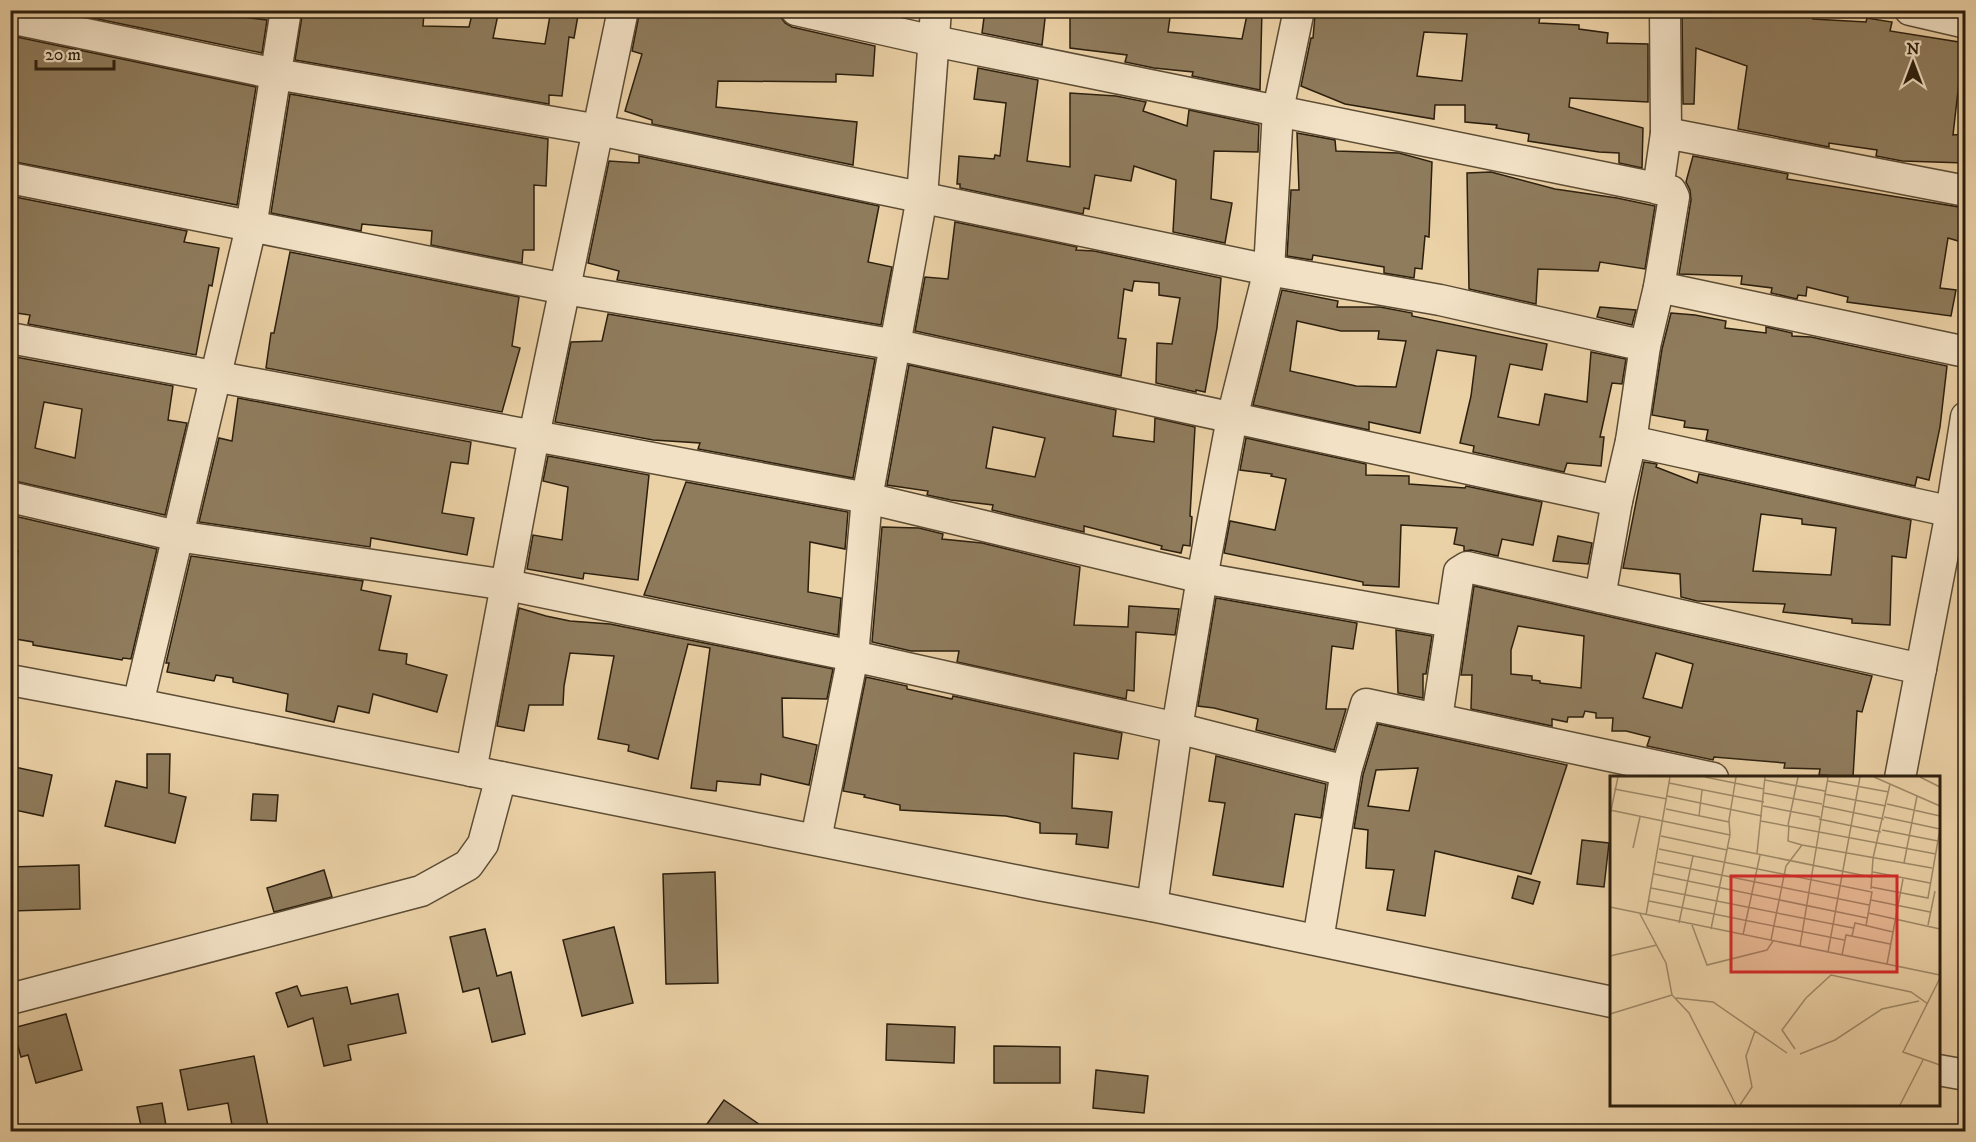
<svg xmlns="http://www.w3.org/2000/svg" width="1976" height="1142" font-family="'IM FELL DW Pica',serif">
<style>
.building{fill:#8f7c5d;stroke:#2c1f0e;stroke-width:1.5;fill-rule:evenodd}
.lines{fill:none;stroke-linecap:round;stroke-linejoin:round}
.minor-casing{stroke:#5c4c34;stroke-width:33}
.minor{stroke:#f2e1c5;stroke-width:30}
.inset-road{fill:none;stroke:#9f8a69;stroke-width:1.5}
.view{fill:#d62828;fill-opacity:0.15;stroke:#d62828;stroke-width:3}
.inset-edge{fill:none;stroke:#2c1f0e;stroke-width:3}
</style>
<rect width="100%" height="100%" fill="#ebd1a6"/>
<filter id="stains"><feTurbulence type="fractalNoise" baseFrequency=".00333" numOctaves="4"/><feColorMatrix values="0 0 0 0 .2 0 0 0 0 .09 0 0 0 0 .02 0 0 0 .5 -.17"/></filter>
<radialGradient id="worn" r=".72"><stop offset=".6" stop-color="#630" stop-opacity="0"/><stop offset="1" stop-color="#630" stop-opacity=".3"/></radialGradient>
<g class="building">
<polygon points="215,10 227,13 227,15 267,20 262,53 59,11"/>
<polygon points="303,10 341,16 342,10 424,13 423,26 469,27 473,10 499,10 493,38 545,44 551,10 579,10 574,38 569,37 562,96 549,95 549,104 295,60"/>
<polygon points="640,10 724,10 780,16 785,23 792,27 875,46 873,76 836,74 836,82 718,81 716,107 857,122 853,165 652,124 652,120 625,111 642,54 632,51"/>
<polygon points="985,10 1046,10 1042,45 982,33"/>
<polygon points="1070,10 1171,10 1168,32 1242,39 1248,10 1262,10 1260,90 1192,76 1193,72 1154,68 1125,62 1127,55 1070,48"/>
<path d="M 1331,10 L 1509,10 L 1540,16 L 1539,23 L 1579,25 L 1579,29 L 1608,33 L 1607,43 L 1648,44 L 1648,102 L 1570,98 L 1569,107 L 1643,128 L 1642,168 L 1619,163 L 1619,153 L 1599,152 L 1528,141 L 1529,134 L 1496,128 L 1497,125 L 1465,122 L 1465,105 L 1435,105 L 1434,119 L 1345,104 L 1301,86 L 1311,38 L 1313,38 L 1315,15 L 1330,16 ZM 1424,32 L 1467,34 L 1462,81 L 1417,76 Z"/>
<polygon points="1682,10 1801,10 1814,13 1813,19 1866,22 1867,18 1892,22 1890,31 1965,43 1965,83 1959,82 1953,135 1965,134 1965,163 1902,161 1876,156 1877,150 1829,143 1829,147 1738,129 1747,66 1696,48 1694,104 1683,104"/>
<polygon points="12,36 256,87 237,205 10,161"/>
<polygon points="978,68 1038,80 1027,161 1070,167 1070,93 1116,96 1146,102 1143,111 1187,126 1189,110 1259,125 1258,152 1214,151 1211,199 1232,203 1225,243 1173,232 1176,180 1134,166 1131,181 1095,175 1089,209 1084,208 1083,214 960,188 960,184 957,184 959,156 994,159 995,155 1000,156 1006,103 974,99"/>
<polygon points="290,94 548,139 546,186 534,185 534,250 523,250 522,263 431,245 432,231 362,224 361,231 271,213"/>
<polygon points="1297,133 1335,140 1336,151 1399,153 1432,162 1429,237 1425,236 1422,269 1415,268 1414,278 1384,273 1384,267 1313,255 1312,260 1287,256 1291,190 1299,190"/>
<polygon points="639,156 879,206 868,262 892,267 881,325 617,280 619,271 588,263 609,161 639,163"/>
<polygon points="1693,156 1788,174 1787,179 1965,208 1965,243 1948,238 1940,288 1956,290 1951,316 1847,302 1848,297 1807,287 1806,296 1798,295 1797,299 1771,293 1772,288 1741,284 1742,276 1679,274 1691,200 1690,190 1686,182"/>
<polygon points="1491,172 1555,189 1617,198 1655,206 1645,269 1600,262 1598,271 1538,269 1536,304 1469,289 1467,173"/>
<polygon points="10,196 187,231 184,242 219,248 212,286 209,285 196,355 28,324 30,315 10,312"/>
<polygon points="955,222 1077,247 1076,250 1094,251 1221,278 1217,328 1205,392 1196,390 1196,392 1156,383 1157,343 1172,344 1180,298 1159,295 1159,283 1134,281 1132,291 1124,289 1118,338 1126,339 1121,376 915,331 925,277 948,279"/>
<polygon points="290,252 519,297 512,346 520,348 502,412 266,368 271,333 274,333"/>
<path d="M 1282,290 L 1338,301 L 1337,307 L 1380,307 L 1412,313 L 1412,316 L 1547,344 L 1542,370 L 1510,364 L 1498,417 L 1539,425 L 1545,394 L 1587,402 L 1591,352 L 1626,359 L 1622,384 L 1612,383 L 1600,437 L 1604,437 L 1601,466 L 1567,463 L 1564,472 L 1473,452 L 1474,446 L 1460,443 L 1471,396 L 1476,356 L 1437,350 L 1420,433 L 1369,422 L 1369,430 L 1253,405 ZM 1297,321 L 1341,331 L 1379,331 L 1378,339 L 1406,341 L 1396,387 L 1356,386 L 1290,371 Z"/>
<polygon points="1600,307 1636,310 1632,325 1597,317"/>
<polygon points="1671,313 1695,315 1726,321 1725,328 1766,333 1766,327 1792,333 1792,336 1811,337 1947,366 1940,427 1929,480 1917,477 1915,486 1706,440 1708,430 1684,427 1685,421 1652,415 1662,349"/>
<polygon points="608,314 875,359 853,478 698,449 700,443 653,440 555,422 571,342 602,341"/>
<path d="M 10,356 L 173,386 L 168,420 L 187,423 L 165,515 L 10,480 ZM 44,402 L 82,409 L 75,458 L 35,448 Z"/>
<path d="M 909,365 L 1116,410 L 1113,436 L 1154,442 L 1155,418 L 1195,427 L 1190,516 L 1192,517 L 1190,546 L 1183,545 L 1181,553 L 1161,549 L 1162,546 L 1084,526 L 1084,532 L 992,510 L 993,505 L 951,500 L 927,495 L 928,491 L 887,485 ZM 993,427 L 1045,438 L 1035,477 L 986,468 Z"/>
<polygon points="238,398 471,442 468,464 451,462 442,513 474,518 467,555 371,538 370,547 199,522 219,438 232,441"/>
<polygon points="1246,438 1366,464 1366,475 1409,476 1409,484 1465,488 1466,486 1542,502 1533,545 1502,539 1498,556 1471,550 1464,551 1464,546 1454,544 1457,528 1401,525 1399,587 1363,585 1363,582 1224,553 1230,521 1275,530 1286,479 1271,476 1272,474 1240,470"/>
<polygon points="548,456 649,475 638,580 584,573 583,579 527,569 533,535 562,540 568,487 543,481"/>
<path d="M 1644,462 L 1657,464 L 1656,467 L 1697,483 L 1699,474 L 1911,520 L 1906,558 L 1892,556 L 1890,625 L 1852,623 L 1852,619 L 1783,612 L 1785,604 L 1697,601 L 1681,597 L 1680,574 L 1623,568 ZM 1761,514 L 1802,519 L 1802,524 L 1836,528 L 1831,575 L 1753,571 Z"/>
<polygon points="686,482 848,512 845,549 810,542 808,592 841,598 838,635 644,595"/>
<polygon points="10,515 157,549 131,659 123,658 122,660 33,645 33,642 10,638 10,602 18,551 10,550"/>
<polygon points="882,527 919,528 943,534 942,539 982,543 1080,567 1074,625 1128,627 1129,606 1179,609 1175,635 1136,632 1134,691 1127,690 1126,699 957,662 959,651 911,651 872,642"/>
<polygon points="1558,536 1592,543 1588,564 1553,561"/>
<polygon points="191,556 363,581 361,590 391,596 379,650 407,654 406,664 447,675 437,712 373,694 369,713 338,706 334,722 286,711 288,694 233,682 233,678 216,675 214,681 167,672 169,663 166,663"/>
<path d="M 1474,586 L 1872,676 L 1862,712 L 1857,711 L 1853,777 L 1819,775 L 1820,769 L 1784,768 L 1785,763 L 1714,757 L 1713,760 L 1647,746 L 1650,737 L 1626,731 L 1612,731 L 1613,718 L 1596,718 L 1596,713 L 1585,711 L 1583,717 L 1568,717 L 1567,722 L 1552,719 L 1552,726 L 1471,709 L 1472,675 L 1461,675 ZM 1518,626 L 1584,636 L 1581,688 L 1540,683 L 1540,681 L 1532,680 L 1532,676 L 1511,674 L 1511,650 ZM 1656,653 L 1693,664 L 1682,708 L 1643,698 Z"/>
<polygon points="1216,598 1357,623 1353,649 1332,646 1326,709 1346,709 1334,750 1256,730 1258,719 1214,708 1198,706"/>
<polygon points="519,608 546,616 570,621 610,624 833,669 827,699 782,698 783,737 817,745 809,785 761,774 760,785 717,781 716,791 691,788 710,648 688,644 658,759 628,751 629,745 598,739 614,656 570,653 564,686 563,705 529,705 524,731 497,726"/>
<polygon points="1396,630 1432,636 1426,674 1423,674 1423,698 1398,693"/>
<polygon points="866,677 907,686 907,689 952,699 953,696 1122,733 1118,759 1074,753 1072,808 1112,812 1108,848 1076,844 1077,834 1040,833 1040,823 1006,816 900,810 900,805 864,797 865,795 843,791"/>
<path d="M 1378,724 L 1567,765 L 1531,874 L 1435,851 L 1425,916 L 1387,910 L 1394,870 L 1366,868 L 1368,830 L 1354,828 L 1363,775 ZM 1418,768 L 1409,811 L 1368,806 L 1376,770 Z"/>
<polygon points="147,754 170,754 169,793 186,797 175,843 105,826 116,781 147,788"/>
<polygon points="1216,756 1326,784 1321,818 1295,814 1283,887 1213,875 1225,803 1209,801"/>
<polygon points="10,766 52,775 43,816 10,809"/>
<polygon points="253,794 278,795 276,821 251,820"/>
<polygon points="1582,840 1609,843 1604,887 1577,884"/>
<polygon points="79,865 80,909 10,911 10,867"/>
<polygon points="324,870 332,897 274,912 267,888"/>
<polygon points="715,872 718,983 666,984 663,874"/>
<polygon points="1518,876 1540,882 1533,904 1512,898"/>
<polygon points="614,927 633,1003 582,1016 563,940"/>
<polygon points="485,929 497,976 511,972 525,1034 492,1042 479,988 463,992 450,937"/>
<polygon points="297,986 301,996 347,987 351,1004 398,994 406,1033 348,1045 351,1060 324,1066 313,1018 288,1027 276,993"/>
<polygon points="66,1014 82,1070 36,1083 28,1055 21,1057 13,1028"/>
<polygon points="887,1024 955,1027 954,1063 886,1060"/>
<polygon points="994,1046 1060,1047 1060,1083 994,1083"/>
<polygon points="254,1056 269,1131 233,1131 228,1103 188,1110 180,1070"/>
<polygon points="1096,1070 1148,1076 1144,1113 1093,1108"/>
<polygon points="724,1100 769,1131 702,1131"/>
<polygon points="162,1103 167,1131 142,1131 137,1107"/>
</g>
<g class="lines">
<g class="minor-casing">
<g id="minor">
<polyline points="796,10 934,41 1671,191 1674,197 1659,287 1645,346 1631,441 1617,501 1600,597"/>
<polyline points="1910,10 1966,23"/>
<polyline points="10,18 276,74 599,130 1269,270 1440,300 1645,346"/>
<polyline points="1666,133 1966,191"/>
<polyline points="10,178 565,289 897,345 1617,501"/>
<polyline points="1658,189 1666,133 1665,10"/>
<polyline points="1659,287 1966,352"/>
<polyline points="10,338 867,498 1202,578 1451,622"/>
<polyline points="1631,441 1966,515"/>
<polyline points="10,497 177,536 507,585 853,656 1177,728 1346,771"/>
<polyline points="10,680 138,704 1039,885 1152,906 1612,1002"/>
<polyline points="138,704 251,227 286,10"/>
<polyline points="1437,718 1459,572 1467,567 1921,669"/>
<polyline points="471,771 534,436 623,10"/>
<polyline points="1900,778 1951,512 1966,417"/>
<polyline points="816,839 853,656 867,498 922,197 936,10"/>
<polyline points="1152,906 1177,728 1202,578 1232,418 1269,270 1278,110 1299,10"/>
<polyline points="1318,940 1346,771 1366,704 1713,778"/>
<polyline points="10,999 421,891 468,865 483,844 501,777"/>
<polyline points="1938,1070 1966,1075"/>
</g>
</g>
<use href="#minor" class="minor"/>
</g>
<g transform="translate(1610 776)">
<rect width="330" height="330" fill="#ebd1a6"/>
<path class="inset-road" d="M 95,1 L 154,13M 264,1 L 330,30M 310,1 L 330,11M 155,4 L 215,15M 218,5 L 279,16M 59,7 L 154,26M 4,13 L 57,23M 154,17 L 212,28M 214,18 L 276,30M 57,20 L 152,40M 277,28 L 330,40M 153,30 L 210,41M 212,30 L 274,43M 56,33 L 119,46M 0,34 L 120,59M 0,39 L 8,1M 89,40 L 92,14M 274,41 L 330,53M 209,43 L 271,56M 151,45 L 326,78M 178,49 L 188,1M 179,49 L 178,65 L 192,69 L 322,92M 272,54 L 328,65M 51,60 L 117,74M 23,72 L 30,41M 118,72 L 261,101M 49,73 L 262,116 L 256,150M 147,77 L 155,1M 47,86 L 259,129M 294,87 L 307,20M 263,96 L 320,107M 44,98 L 257,142M 261,111 L 318,122 L 330,53M 41,112 L 243,152M 261,113 L 263,82 L 280,8M 261,124 L 320,136M 39,125 L 234,164M 0,131 L 330,199M 258,137 L 330,153M 30,138 L 56,187 L 62,219 L 79,237 L 126,329M 36,139 L 60,1M 69,147 L 83,80M 82,149 L 97,189 L 157,174 L 163,165M 318,149 L 325,115M 101,153 L 120,59 L 119,44 L 126,1M 133,159 L 150,79M 242,160 L 245,147 L 283,156M 161,164 L 176,90 L 192,69M 190,170 L 218,1M 218,176 L 250,1M 232,179 L 236,159 L 280,168M 0,180 L 47,169M 277,188 L 293,103M 330,202 L 293,276 L 330,289M 66,222 L 103,226 L 177,277M 0,238 L 62,219M 185,273 L 172,254 L 196,222 L 221,199 L 301,216 L 318,228M 190,278 L 225,264 L 272,233 L 309,225M 130,329 L 142,311 L 136,280 L 145,255M 290,329 L 313,284"/>
<path class="view" d="M 121,100 L 287,100 L 287,196 L 121,196 Z"/>
<rect width="330" height="330" class="inset-edge"/>
</g>
<rect width="1976" height="1142" fill="none" stroke="#ebd1a6" stroke-width="36"/>
<rect x="12" y="12" width="1952" height="1118" fill="none" stroke="#2c1f0e" stroke-width="3"/>
<rect x="18" y="18" width="1940" height="1106" fill="none" stroke="#2c1f0e" stroke-width="1.5"/>
<g transform="translate(1913 63)" stroke="#f2e1c5" stroke-width="4.5" paint-order="stroke">
<path d="M0-4.5L10 22L0 15L-10 22Z" fill="#2c1f0e"/>
<text y="-9" font-size="16" font-weight="bold" text-anchor="middle" fill="#2c1f0e">N</text>
</g>
<path d="M36 60v9h78v-9" fill="none" stroke="#2c1f0e" stroke-width="3"/>
<text x="45" y="60" font-size="18" fill="#2c1f0e" stroke="#f2e1c5" stroke-width="4.5" paint-order="stroke">20 m</text>
<rect width="100%" height="100%" filter="url(#stains)"/>
<rect width="100%" height="100%" fill="url(#worn)"/>
</svg>
